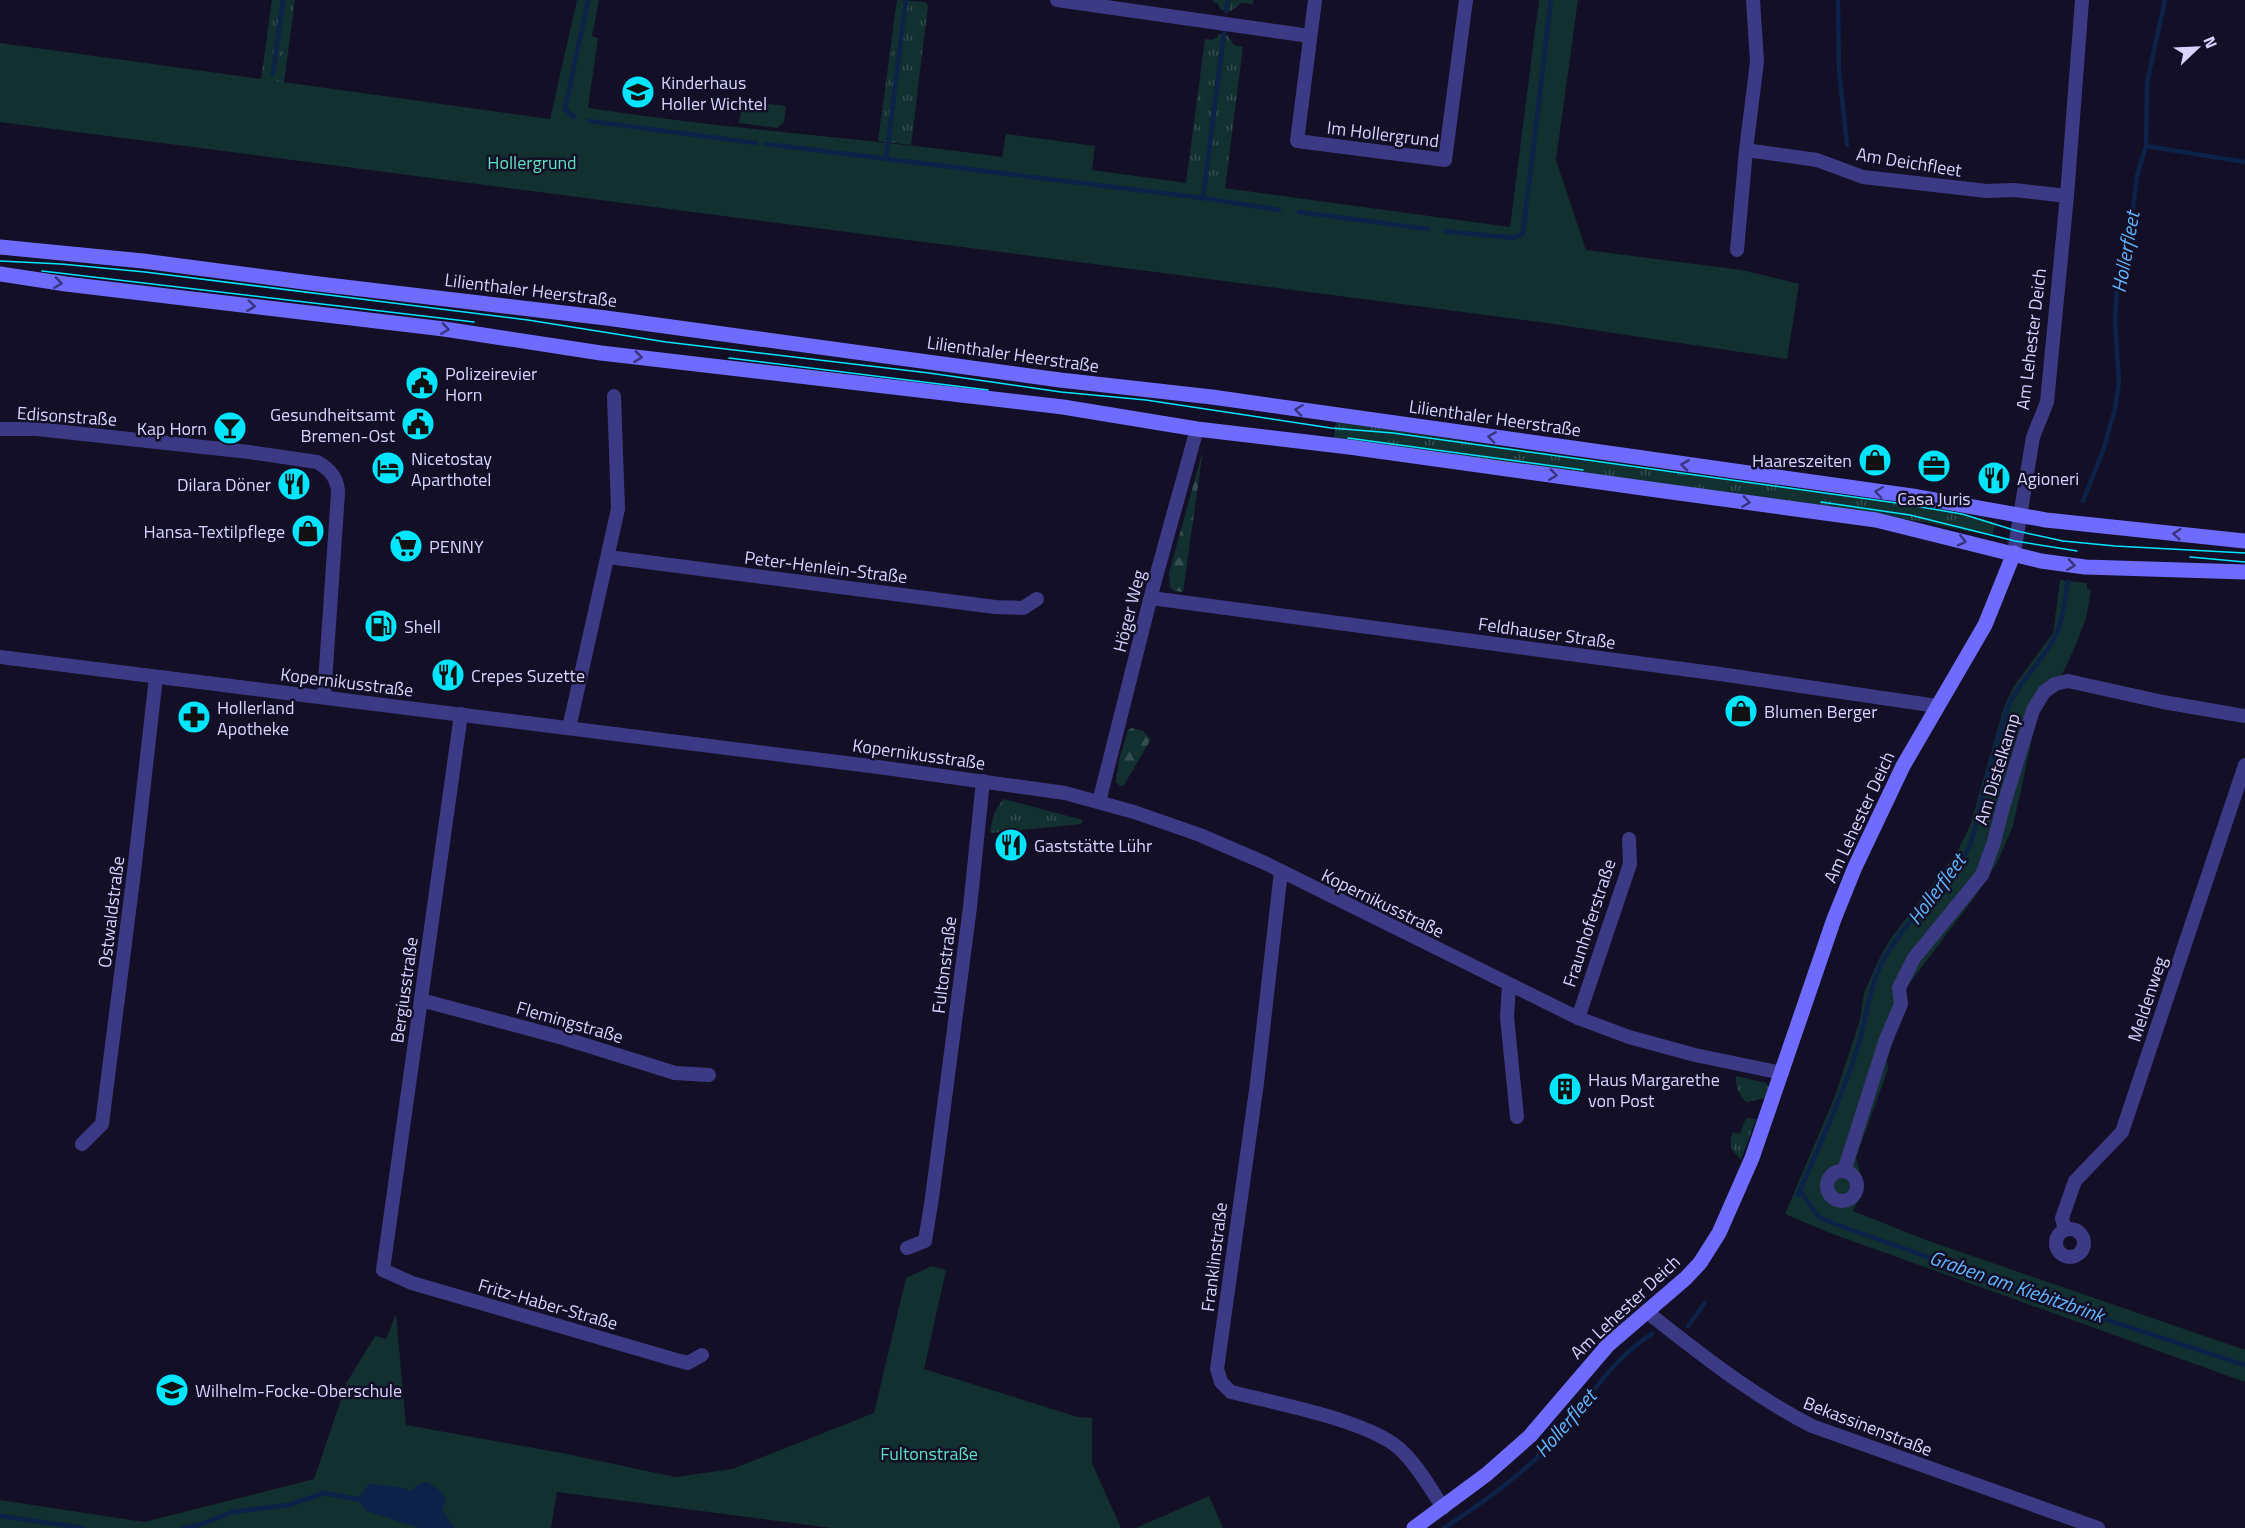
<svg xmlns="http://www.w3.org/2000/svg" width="2245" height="1528" font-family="'Titillium Web',sans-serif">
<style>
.grass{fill:url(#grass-tufts)}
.forest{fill:url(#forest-firs)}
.green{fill:#12302f}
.water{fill:#0c2248}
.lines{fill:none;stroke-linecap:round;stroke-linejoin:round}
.stream{stroke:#0c2248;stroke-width:4.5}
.street{stroke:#3d3a85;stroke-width:14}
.secondary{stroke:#6f6bff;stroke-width:15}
.tram{stroke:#00e5ff;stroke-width:1.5}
.oneway{stroke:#38347d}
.labels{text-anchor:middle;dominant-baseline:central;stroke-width:5;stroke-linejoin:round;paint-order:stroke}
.poi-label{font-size:18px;fill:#d9d4ff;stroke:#130f26;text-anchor:start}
.street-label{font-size:18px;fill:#d9d4ff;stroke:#130f26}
.park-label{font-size:18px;fill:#5fe0c0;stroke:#130f26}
.water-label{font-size:20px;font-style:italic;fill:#62b6ff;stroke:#130f26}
</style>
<defs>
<pattern id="grass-tufts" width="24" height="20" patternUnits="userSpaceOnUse" patternTransform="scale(1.5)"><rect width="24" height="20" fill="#12302f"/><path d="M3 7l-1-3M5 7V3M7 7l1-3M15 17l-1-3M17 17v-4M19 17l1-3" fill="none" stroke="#344d4e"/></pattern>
<pattern id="forest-firs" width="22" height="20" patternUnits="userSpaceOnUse" patternTransform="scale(1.5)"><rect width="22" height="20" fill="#12302f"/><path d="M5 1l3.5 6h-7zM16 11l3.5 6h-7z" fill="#344d4e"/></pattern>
</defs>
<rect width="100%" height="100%" fill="#130f26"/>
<g class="grass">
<polygon points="272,0 295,0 284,83 261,80"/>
<polygon points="897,0 926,2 928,6 911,145 878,141"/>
<polygon points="1213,0 1253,0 1253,4 1241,3 1231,11 1221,10 1218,4 1213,2"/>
<polygon points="1218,34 1227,35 1234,45 1243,47 1225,189 1186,183 1205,39 1211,40 1218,37"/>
<polygon points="1336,421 1482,444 1943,509 1996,523 1992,536 1924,522 1334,438"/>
<path d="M 1004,799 L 1083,820 L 1081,824 L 990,833 C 992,820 994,809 1004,799 Z"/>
<path d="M 1736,1076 L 1766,1083 L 1768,1087 L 1766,1098 L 1746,1102 C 1739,1095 1735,1086 1736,1076 Z"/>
<path d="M 1746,1118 L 1756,1119 L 1741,1160 C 1731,1150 1728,1145 1733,1132 L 1740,1134 Z"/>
</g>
<g class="forest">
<polygon points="1203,450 1183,592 1174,591 1170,587 1169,573"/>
<polygon points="1132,728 1143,731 1151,739 1124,785 1120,786 1116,782 1119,760 1128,730"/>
</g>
<g class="green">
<path d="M 577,0 L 599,0 L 592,36 L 598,38 L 588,108 C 726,129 864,138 1002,157 L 1006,134 L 1095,146 L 1092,170 L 1510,227 L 1539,0 L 1578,0 L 1556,160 L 1586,250 L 1742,270 L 1799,284 L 1787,359 L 1540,322 L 0,122 L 0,43 L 550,119 Z"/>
<polygon points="743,101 786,106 784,122 777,128 739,123"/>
<polygon points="2060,580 2087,583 2087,589 2091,590 2086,619 2076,644 2065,669 2038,712 2013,826 1997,863 1974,898 1906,988 1906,1004 1887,1060 1888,1069 1856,1158 1863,1182 1860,1198 1853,1211 1926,1240 2245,1350 2245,1382 1830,1233 1785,1214 1835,1096 1860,1020 1864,993 1880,957 1891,938 1956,854 1970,826 2004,707 2014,686 2053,633"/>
<polygon points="932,1266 946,1270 924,1369 1078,1417 1092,1418 1092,1463 1121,1528 831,1528 557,1492 551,1528 0,1528 0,1500 144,1522 314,1479 347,1382 375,1336 386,1339 396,1314 406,1425 562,1453 675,1477 732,1469 874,1413 906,1278"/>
<polygon points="1209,1496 1223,1528 1136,1528"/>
</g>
<polygon class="water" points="427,1482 442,1492 446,1499 442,1510 455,1528 419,1528 366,1511 357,1499 369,1484 398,1487 412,1491 417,1485"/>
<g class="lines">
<g class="stream">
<polyline points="1838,0 1839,70 1847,145"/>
<polyline points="1226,11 1228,0"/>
<polyline points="273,74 283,0"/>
<polyline points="574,117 565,109 588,0"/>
<polyline points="589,121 756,143"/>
<polyline points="766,144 1203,198 1279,210"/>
<polyline points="2146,146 2245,162"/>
<polyline points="886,159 906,0"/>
<polyline points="1203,198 1224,33"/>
<polyline points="1299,212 1428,229"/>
<polyline points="1445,231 1513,238 1523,234 1551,0"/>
<polyline points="2083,501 2103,451 2115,409 2119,382 2115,322 2117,285 2131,224 2137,176 2146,146 2147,83 2165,0"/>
<polyline points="1800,1191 1819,1217 1835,1224 2077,1310 2245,1365"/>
<path d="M 1798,1195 C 1818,1148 1840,1102 1856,1053 C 1865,1027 1867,999 1877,974 C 1895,928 1937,898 1963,858 C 1976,838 1978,812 1984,789 C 1991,763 1998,736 2007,711 C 2017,682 2043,662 2056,635 C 2064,620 2064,599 2068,582"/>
<polyline points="1688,1326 1705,1303"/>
<polyline points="0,1516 84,1528"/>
<polyline points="183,1528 199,1525 233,1512 289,1505 324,1493 357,1499"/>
<path d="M 1444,1528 C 1476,1507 1516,1479 1543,1452 C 1581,1414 1605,1363 1652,1334"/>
</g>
<g class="street">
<polyline points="1057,0 1310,36"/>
<polyline points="1315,0 1297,141 1445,160 1466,0"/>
<polyline points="1753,0 1757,62 1746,150 1817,160 1863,177 1987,191 2014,190 2067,196"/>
<polyline points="1737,250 1746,150"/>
<path d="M 0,429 L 37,429 L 249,452 L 317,462 C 330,469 338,479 338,493 L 324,697"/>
<polyline points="2014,553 2033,437 2047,402 2067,196 2082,0"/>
<polyline points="608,557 995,607 1023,608 1037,599"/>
<polyline points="1151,598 1720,674 1937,706"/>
<polyline points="0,657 878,767 1065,793 1134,812 1200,835 1265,863 1578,1018 1629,1037 1695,1055 1782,1073"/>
<polyline points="461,714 383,1270 412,1283 676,1360 688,1363 702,1355"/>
<polyline points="569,728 618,509 614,396"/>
<polyline points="1099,802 1154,584 1197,429"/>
<path d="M 1281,871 L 1257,1083 L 1217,1369 L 1221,1382 L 1231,1392 C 1274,1403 1374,1421 1403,1452 C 1419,1468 1431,1489 1443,1508"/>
<polyline points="1509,985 1507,1017 1517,1117"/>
<polyline points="421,1000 563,1038 675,1073 709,1075"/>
<polyline points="1578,1018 1630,864 1629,839"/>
<polyline points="82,1144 102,1124 134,872 156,677"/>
<polyline points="1844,1171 1885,1042 1901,1004 1899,988 1914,958 1982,875 1994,842 2003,807 2033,710 2044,692 2055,684 2068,681 2163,702 2245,716"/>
<circle cx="1842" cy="1186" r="15"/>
<circle cx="2070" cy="1243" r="14"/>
<polyline points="2065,1230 2062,1218 2075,1181 2122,1132 2245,765"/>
<polyline points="907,1248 925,1241 932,1198 970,907 983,781"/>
<path d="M 1647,1312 C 1699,1353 1753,1396 1812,1426 L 2098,1528"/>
</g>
<g class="secondary">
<polyline points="0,247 143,261 319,284 606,318 1060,380 1212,397 1912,496 2046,520 2245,541"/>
<polyline points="0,274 66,284 444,329 601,353 1063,407 1197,429 1349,447 1657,490 1876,520 2041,561 2085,567 2245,572"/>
<polyline points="1414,1528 1487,1474 1530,1436 1608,1345 1686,1278 1700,1263 1719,1233 1752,1158 1834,919 1855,867 1903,766 1985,625 2014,553"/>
</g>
<g class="tram">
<polyline points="0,261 61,264 145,272 401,304 528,320 666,342 929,373 1061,392 1146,400 1331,428 1393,433 1897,503 1962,514 2017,531 2063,541 2115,546 2245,553"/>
<polyline points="42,271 474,322"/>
<polyline points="729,358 988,390"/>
<polyline points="1348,438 1583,470"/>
<polyline points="1821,502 1910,515 2015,541 2077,551"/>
<polyline points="2190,557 2245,562"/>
</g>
</g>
<defs><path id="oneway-chevron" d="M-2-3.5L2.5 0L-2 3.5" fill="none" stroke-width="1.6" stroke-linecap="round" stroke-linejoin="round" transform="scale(1.5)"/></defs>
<g class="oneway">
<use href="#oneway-chevron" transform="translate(58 283) rotate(8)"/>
<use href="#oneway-chevron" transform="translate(251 306) rotate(7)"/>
<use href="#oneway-chevron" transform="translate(445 329) rotate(8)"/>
<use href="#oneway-chevron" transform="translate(638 357) rotate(7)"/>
<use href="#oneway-chevron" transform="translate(1299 410) rotate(-172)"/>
<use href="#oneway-chevron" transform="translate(1492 437) rotate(-172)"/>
<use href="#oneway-chevron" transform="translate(1685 465) rotate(-172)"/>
<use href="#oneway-chevron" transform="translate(1553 475) rotate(8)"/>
<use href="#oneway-chevron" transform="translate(1879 492) rotate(-172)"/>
<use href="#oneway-chevron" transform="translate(1746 502) rotate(8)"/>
<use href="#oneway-chevron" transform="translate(2177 534) rotate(-175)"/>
<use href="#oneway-chevron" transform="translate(1962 541) rotate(13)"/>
<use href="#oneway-chevron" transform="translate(2071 565) rotate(9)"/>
</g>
<defs>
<g id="school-disc" transform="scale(1.725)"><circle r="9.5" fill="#00e5ff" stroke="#130f26"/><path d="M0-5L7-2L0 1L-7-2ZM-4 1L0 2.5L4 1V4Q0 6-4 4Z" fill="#111"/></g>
<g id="civic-disc" transform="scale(1.725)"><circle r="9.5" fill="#00e5ff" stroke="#130f26"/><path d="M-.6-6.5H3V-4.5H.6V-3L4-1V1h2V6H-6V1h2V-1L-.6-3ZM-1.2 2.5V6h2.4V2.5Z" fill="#111"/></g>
<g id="bar-disc" transform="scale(1.725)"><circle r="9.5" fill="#00e5ff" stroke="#130f26"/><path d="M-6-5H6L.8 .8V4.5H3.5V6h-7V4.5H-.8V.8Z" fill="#111"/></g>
<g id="shop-disc" transform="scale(1.725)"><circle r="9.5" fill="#00e5ff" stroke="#130f26"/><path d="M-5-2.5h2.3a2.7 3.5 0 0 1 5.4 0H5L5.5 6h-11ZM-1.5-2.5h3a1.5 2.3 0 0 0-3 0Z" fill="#111"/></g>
<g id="office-disc" transform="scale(1.725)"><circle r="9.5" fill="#00e5ff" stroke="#130f26"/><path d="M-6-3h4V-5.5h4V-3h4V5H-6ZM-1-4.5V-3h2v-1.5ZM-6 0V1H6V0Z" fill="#111"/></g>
<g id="hotel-disc" transform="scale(1.725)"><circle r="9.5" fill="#00e5ff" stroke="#130f26"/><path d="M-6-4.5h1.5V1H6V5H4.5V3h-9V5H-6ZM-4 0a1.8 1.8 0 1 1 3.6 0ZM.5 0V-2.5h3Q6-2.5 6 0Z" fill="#111"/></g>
<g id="restaurant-disc" transform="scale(1.725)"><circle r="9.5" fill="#00e5ff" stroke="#130f26"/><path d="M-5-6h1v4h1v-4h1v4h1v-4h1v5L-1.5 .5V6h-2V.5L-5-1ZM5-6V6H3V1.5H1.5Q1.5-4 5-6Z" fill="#111"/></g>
<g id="supermarket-disc" transform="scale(1.725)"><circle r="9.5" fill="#00e5ff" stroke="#130f26"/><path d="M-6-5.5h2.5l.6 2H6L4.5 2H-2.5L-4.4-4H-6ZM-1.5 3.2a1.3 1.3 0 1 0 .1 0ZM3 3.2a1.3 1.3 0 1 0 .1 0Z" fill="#111"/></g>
<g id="fuel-disc" transform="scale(1.725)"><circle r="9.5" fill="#00e5ff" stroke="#130f26"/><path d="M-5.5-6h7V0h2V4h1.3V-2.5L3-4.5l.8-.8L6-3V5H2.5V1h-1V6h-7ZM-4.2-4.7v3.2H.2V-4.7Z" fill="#111"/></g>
<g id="pharmacy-disc" transform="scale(1.725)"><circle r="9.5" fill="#00e5ff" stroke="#130f26"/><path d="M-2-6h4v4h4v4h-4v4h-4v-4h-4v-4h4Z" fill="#111"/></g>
<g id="building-disc" transform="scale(1.725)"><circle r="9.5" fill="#00e5ff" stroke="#130f26"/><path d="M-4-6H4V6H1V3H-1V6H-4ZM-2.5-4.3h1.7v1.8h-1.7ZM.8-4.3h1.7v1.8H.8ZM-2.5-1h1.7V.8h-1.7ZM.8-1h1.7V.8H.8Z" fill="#111"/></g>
</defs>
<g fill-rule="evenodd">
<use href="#school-disc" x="638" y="92"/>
<use href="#civic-disc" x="422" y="383"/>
<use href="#civic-disc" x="418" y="424"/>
<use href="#bar-disc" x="230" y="428"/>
<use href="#shop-disc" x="1875" y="460"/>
<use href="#office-disc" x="1934" y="466"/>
<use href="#hotel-disc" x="388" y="468"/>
<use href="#restaurant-disc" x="1994" y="478"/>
<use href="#restaurant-disc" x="294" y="484"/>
<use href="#shop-disc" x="308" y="531"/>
<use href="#supermarket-disc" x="406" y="546"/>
<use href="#fuel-disc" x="381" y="626"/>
<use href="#restaurant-disc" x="448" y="675"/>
<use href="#shop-disc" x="1741" y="711"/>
<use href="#pharmacy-disc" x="194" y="717"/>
<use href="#restaurant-disc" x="1011" y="845"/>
<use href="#building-disc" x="1565" y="1089"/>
<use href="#school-disc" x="172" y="1390"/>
</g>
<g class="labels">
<g class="poi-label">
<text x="661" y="82">Kinderhaus<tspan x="661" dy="21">Holler Wichtel</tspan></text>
<text x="445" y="373">Polizeirevier<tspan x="445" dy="21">Horn</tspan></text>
<text x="395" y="414" text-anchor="end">Gesundheitsamt<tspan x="395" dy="21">Bremen-Ost</tspan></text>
<text x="207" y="428" text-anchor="end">Kap Horn</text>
<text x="411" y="458">Nicetostay<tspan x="411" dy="21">Aparthotel</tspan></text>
<text x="1852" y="460" text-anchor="end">Haareszeiten</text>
<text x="2017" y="478">Agioneri</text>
<text x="271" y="484" text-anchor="end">Dilara Döner</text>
<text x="1934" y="498" text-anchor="middle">Casa Juris</text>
<text x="285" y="531" text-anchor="end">Hansa-Textilpflege</text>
<text x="429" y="546">PENNY</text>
<text x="404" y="626">Shell</text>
<text x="471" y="675">Crepes Suzette</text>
<text x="217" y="707">Hollerland<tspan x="217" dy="21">Apotheke</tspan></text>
<text x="1764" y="711">Blumen Berger</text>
<text x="1034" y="845">Gaststätte Lühr</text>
<text x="1588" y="1079">Haus Margarethe<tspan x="1588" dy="21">von Post</tspan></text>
<text x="195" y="1390">Wilhelm-Focke-Oberschule</text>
</g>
<g class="street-label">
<text transform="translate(1383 134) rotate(7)">Im Hollergrund</text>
<text transform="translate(1909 162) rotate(9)">Am Deichfleet</text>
<text transform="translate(531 290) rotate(7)">Lilienthaler Heerstraße</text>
<text transform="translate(2031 339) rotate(-83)">Am Lehester Deich</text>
<text transform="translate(1013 354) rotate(8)">Lilienthaler Heerstraße</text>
<text transform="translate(67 416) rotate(4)">Edisonstraße</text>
<text transform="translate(1495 418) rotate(8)">Lilienthaler Heerstraße</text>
<text transform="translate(826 567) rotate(7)">Peter-Henlein-Straße</text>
<text transform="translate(1129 611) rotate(-76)">Höger Weg</text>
<text transform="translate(1547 633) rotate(8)">Feldhauser Straße</text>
<text transform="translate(347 682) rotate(7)">Kopernikusstraße</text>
<text transform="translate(919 754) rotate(8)">Kopernikusstraße</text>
<text transform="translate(1997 769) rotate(-73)">Am Distelkamp</text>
<text transform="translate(1859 817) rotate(-65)">Am Lehester Deich</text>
<text transform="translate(1383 903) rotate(26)">Kopernikusstraße</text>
<text transform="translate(111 912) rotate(-83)">Ostwaldstraße</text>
<text transform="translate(1589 923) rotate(-72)">Fraunhoferstraße</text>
<text transform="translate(944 965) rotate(-83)">Fultonstraße</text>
<text transform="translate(404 990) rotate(-82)">Bergiusstraße</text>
<text transform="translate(2147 999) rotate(-72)">Meldenweg</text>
<text transform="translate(570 1022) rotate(16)">Flemingstraße</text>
<text transform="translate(1214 1257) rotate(-83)">Franklinstraße</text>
<text transform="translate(548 1304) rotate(16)">Fritz-Haber-Straße</text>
<text transform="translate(1625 1307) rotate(-43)">Am Lehester Deich</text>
<text transform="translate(1868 1426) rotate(21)">Bekassinenstraße</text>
</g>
<g class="park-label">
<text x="532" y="162">Hollergrund</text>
<text x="929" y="1453">Fultonstraße</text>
</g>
<g class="water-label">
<text transform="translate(2125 252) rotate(-80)">Hollerfleet</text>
<text transform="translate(1936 889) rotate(-53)">Hollerfleet</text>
<text transform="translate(2017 1286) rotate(19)">Graben am Kiebitzbrink</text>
<text transform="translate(1565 1423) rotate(-49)">Hollerfleet</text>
</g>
</g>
<g transform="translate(2197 48) rotate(67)" stroke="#130f26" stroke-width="4.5" paint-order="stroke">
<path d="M0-4.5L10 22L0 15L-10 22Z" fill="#d9d4ff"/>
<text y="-9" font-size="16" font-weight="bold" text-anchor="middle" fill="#d9d4ff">N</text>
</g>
</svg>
